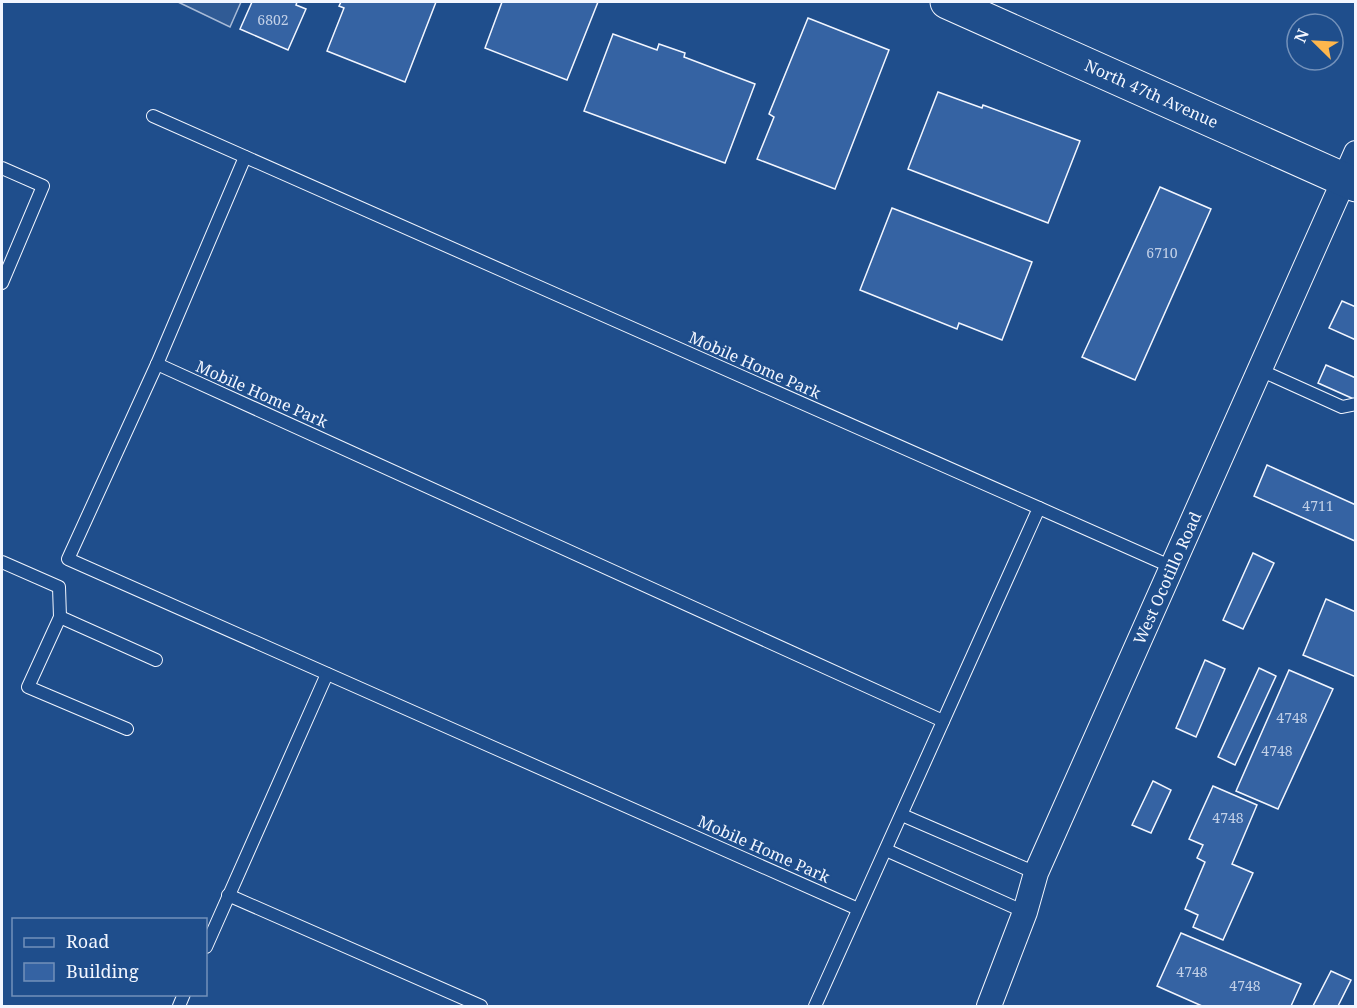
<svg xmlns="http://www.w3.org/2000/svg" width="1357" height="1008" font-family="'Noto Serif',serif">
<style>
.parking{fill:#305b95;stroke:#a8bbd7;stroke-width:1.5}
.building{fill:#3563a3;stroke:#f2f6ff;stroke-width:1.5}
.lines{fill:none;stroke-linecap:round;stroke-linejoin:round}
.lane-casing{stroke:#f2f6ff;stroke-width:14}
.street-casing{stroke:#f2f6ff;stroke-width:26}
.secondary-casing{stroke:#f2f6ff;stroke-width:35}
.lane{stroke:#1f4e8c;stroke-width:12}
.street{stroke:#1f4e8c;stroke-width:24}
.secondary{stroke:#1f4e8c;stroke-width:33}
.labels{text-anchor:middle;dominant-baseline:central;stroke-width:4.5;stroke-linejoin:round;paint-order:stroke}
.number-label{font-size:14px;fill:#c3d1e8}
.street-label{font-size:16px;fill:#f2f6ff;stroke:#1f4e8c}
</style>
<rect width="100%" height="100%" fill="#1f4e8c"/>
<polygon class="parking" points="178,2 241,2 230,27"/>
<g class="building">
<polygon points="252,2 297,2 296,5 306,9 288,50 240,29"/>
<polygon points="341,2 436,2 405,82 327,51 344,8 339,6"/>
<polygon points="502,2 598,2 567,80 485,48"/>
<polygon points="808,18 889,50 835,189 757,159 774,117 769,114"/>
<polygon points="613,34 657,50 659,44 685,53 684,57 755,84 725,163 584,111"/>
<polygon points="938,92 982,108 983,105 1080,141 1048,223 908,169"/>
<polygon points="1160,187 1211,209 1135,380 1082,357"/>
<polygon points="892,208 1032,262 1002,340 959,323 957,329 860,290"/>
<polygon points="1342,301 1356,307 1356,340 1329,328"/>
<polygon points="1326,365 1356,378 1356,400 1318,383"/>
<polygon points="1267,465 1356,505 1355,541 1254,496"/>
<polygon points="1253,553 1274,563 1243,629 1223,620"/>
<polygon points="1326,599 1356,612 1356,677 1303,655"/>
<polygon points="1205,660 1225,669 1196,737 1176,728"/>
<polygon points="1259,668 1276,676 1235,765 1218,757"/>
<polygon points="1289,670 1333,689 1278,809 1236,791"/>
<polygon points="1153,781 1171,790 1151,833 1132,825"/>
<polygon points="1213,786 1257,805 1232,864 1253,873 1223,940 1193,927 1198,915 1185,909 1205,862 1197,858 1203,845 1189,839"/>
<polygon points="1181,933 1301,984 1291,1006 1202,1006 1157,986"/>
<polygon points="1331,971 1351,980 1338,1006 1313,1006"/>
</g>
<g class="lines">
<g class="lane-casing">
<g id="lane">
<polyline points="153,116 1039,508 815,1006"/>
<polyline points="245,157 157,364 68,559 858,909"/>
<polyline points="2,168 43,186 2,283"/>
<polyline points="157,364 943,721"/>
<polyline points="1260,370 1342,407 1356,404"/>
<polyline points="1039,508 1172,567"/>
<polyline points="2,562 59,587 60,617 28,687 127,729"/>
<polyline points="60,617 156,660"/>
<polyline points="902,815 1036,873"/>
<polyline points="886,850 1025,912"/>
<polyline points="228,895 481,1006"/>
<polyline points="206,947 327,674"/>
<polyline points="179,1006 184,994"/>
</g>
</g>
<g class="street-casing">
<g id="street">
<path id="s1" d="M 989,1006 L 1025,912 L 1036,873 L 1356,153"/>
</g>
</g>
<g class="secondary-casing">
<g id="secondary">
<path id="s2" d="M 947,2 L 1356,185"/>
</g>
</g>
<use href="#lane" class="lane"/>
<use href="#street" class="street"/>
<use href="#secondary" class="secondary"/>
</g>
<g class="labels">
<g class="number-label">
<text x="273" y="19">6802</text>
<text x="1162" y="252">6710</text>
<text x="1318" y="505">4711</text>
<text x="1292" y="717">4748</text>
<text x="1277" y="750">4748</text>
<text x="1228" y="817">4748</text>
<text x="1192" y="971">4748</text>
<text x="1245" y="985">4748</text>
</g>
<g class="street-label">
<text stroke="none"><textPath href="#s2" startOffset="224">North 47th Avenue</textPath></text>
<text transform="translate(755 365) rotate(24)">Mobile Home Park</text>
<text transform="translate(262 394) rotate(24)">Mobile Home Park</text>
<text stroke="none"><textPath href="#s1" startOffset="464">West Ocotillo Road</textPath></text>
<text transform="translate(764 849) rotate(24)">Mobile Home Park</text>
</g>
</g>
<rect width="1357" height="1008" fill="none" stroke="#f2f6ff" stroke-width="6"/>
<rect x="12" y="918" width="195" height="78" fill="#1f4e8c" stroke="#7391ba" stroke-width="1.5"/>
<rect x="24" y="938" width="30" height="9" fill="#1f4e8c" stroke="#7391ba" stroke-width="1.5"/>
<text x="66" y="948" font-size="18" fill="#f2f6ff">Road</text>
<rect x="24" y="963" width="30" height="18" fill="#3563a3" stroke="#7391ba" stroke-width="1.5"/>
<text x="66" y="978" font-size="18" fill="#f2f6ff">Building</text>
<g transform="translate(1315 42) rotate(294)"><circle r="28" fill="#1f4e8c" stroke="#7391ba" stroke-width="1.5"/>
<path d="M0-4.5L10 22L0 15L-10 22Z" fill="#ffb74d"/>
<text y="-9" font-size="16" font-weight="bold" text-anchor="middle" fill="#f2f6ff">N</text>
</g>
</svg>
